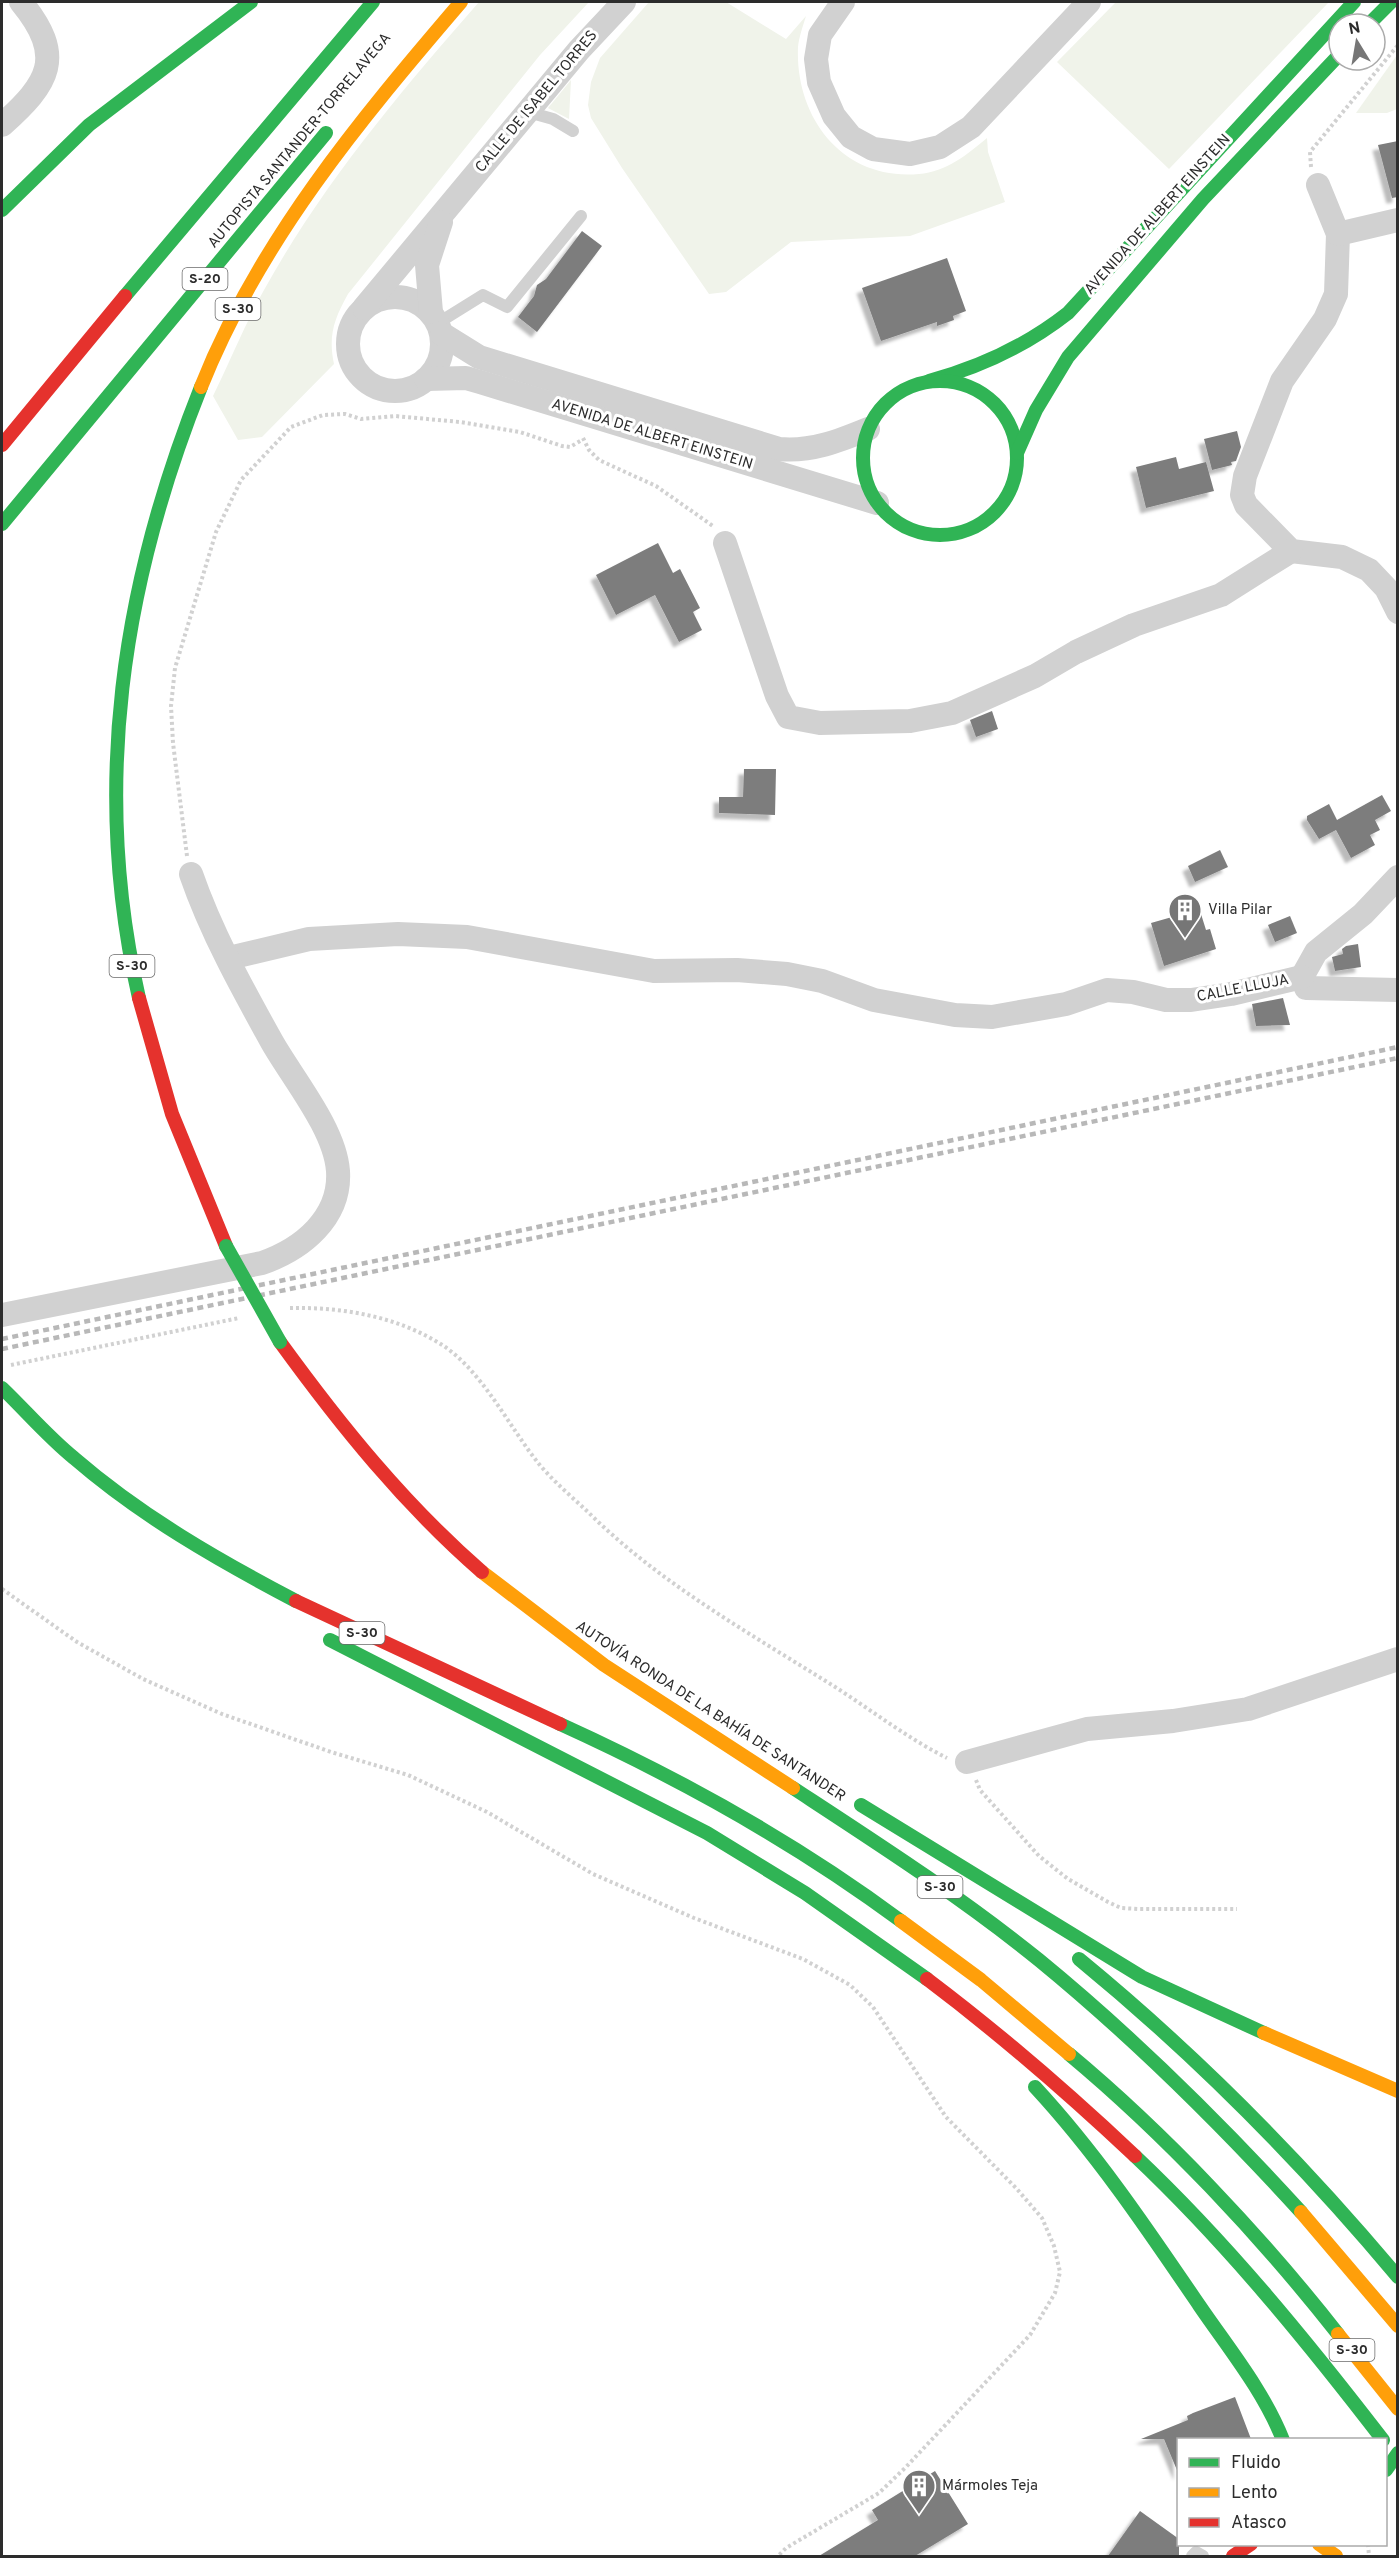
<svg xmlns="http://www.w3.org/2000/svg" width="1399" height="2558" font-family="Overpass,sans-serif">
<style>
.green{fill:#f0f3ea}
.building{fill:#7d7d7d;filter:url(#shadow)}
.lines{fill:none;stroke-linecap:round;stroke-linejoin:round}
.path{stroke:#d1d1d1;stroke-width:4;stroke-dasharray:3 3;stroke-linecap:butt}
.lane{stroke:#d1d1d1;stroke-width:12}
.street{stroke:#d1d1d1;stroke-width:24}
.fast{stroke:#30b455;stroke-width:14}
.slow{stroke:#ff9f0a;stroke-width:14}
.jam{stroke:#e5322d;stroke-width:14}
.rail{stroke:#b8b8b8;stroke-width:4.5;stroke-dasharray:6 4.5;stroke-linecap:butt}
.fast-bridge{stroke:#30b455;stroke-width:14}
.labels{text-anchor:middle;dominant-baseline:central;stroke-width:6;stroke-linejoin:round;paint-order:stroke}
.shield{fill:#fff;stroke:#6b6b6b;stroke-width:1.5}
.shield-label{font-size:14px;font-weight:bold;fill:#2c2c2c}
.street-label{font-size:15px;fill:#2c2c2c;stroke:#fff}
.poi-label{font-size:15px;fill:#2c2c2c;stroke:#fff;text-anchor:start}
</style>
<defs>
<filter id="shadow"><feDropShadow dx="-5.5" dy="5.5" stdDeviation="1.5" flood-color="#0004"/></filter>
</defs>
<rect width="100%" height="100%" fill="#fff"/>
<g class="green">
<path d="M 479,2 L 589,2 L 540,55 L 348,294 C 334,319 328,336 334,364 L 262,437 L 238,440 L 213,396 C 230,361 245,324 264,290 C 322,185 401,91 479,2 Z"/>
<path d="M 649,2 L 726,2 L 786,39 L 806,16 C 803,26 799,37 798,47 C 795,118 843,181 919,174 C 946,172 968,154 987,138 L 988,152 L 1005,202 L 910,236 L 791,242 L 726,292 L 709,294 L 622,168 L 591,118 L 588,105 L 591,82 L 600,58 Z"/>
<polygon points="1116,2 1329,2 1169,169 1057,62"/>
<polygon points="1397,55 1397,109 1387,113 1356,113"/>
<polygon points="571,80 569,119 548,108"/>
</g>
<g class="building">
<polygon points="1398,141 1398,197 1392,198 1378,145"/>
<polygon points="582,231 602,246 537,332 518,317 534,296 537,285 546,279"/>
<polygon points="947,258 966,311 953,316 954,320 937,326 937,322 881,341 862,288"/>
<polygon points="1237,431 1241,447 1236,461 1231,462 1232,465 1212,470 1204,439"/>
<polygon points="1176,457 1179,469 1206,462 1214,491 1146,508 1136,467"/>
<polygon points="658,543 673,573 680,569 700,608 693,612 702,630 679,642 655,595 616,615 596,575"/>
<polygon points="992,711 998,729 976,737 970,720"/>
<polygon points="744,769 776,769 775,815 719,813 719,797 743,797"/>
<polygon points="1382,795 1391,811 1375,820 1380,830 1370,835 1375,845 1351,858 1336,830 1319,839 1307,820 1307,816 1329,804 1337,820"/>
<polygon points="1220,850 1228,867 1195,882 1188,866"/>
<polygon points="1201,914 1206,930 1210,929 1216,949 1164,966 1151,923 1172,917 1174,922"/>
<polygon points="1290,916 1297,933 1275,942 1268,925"/>
<polygon points="1358,944 1361,967 1335,971 1332,957 1343,954 1342,949 1346,946"/>
<polygon points="1283,998 1290,1025 1256,1026 1252,1004"/>
<polygon points="1235,2397 1251,2439 1179,2439 1179,2475 1164,2439 1141,2439 1188,2420 1187,2416 1193,2413"/>
<polygon points="935,2471 968,2524 915,2556 819,2556 878,2520 872,2510"/>
<polygon points="1140,2511 1179,2539 1179,2556 1108,2556"/>
</g>
<g class="lines">
<g class="path">
<polyline points="1311,167 1310,152 1398,45"/>
<polyline points="583,438 589,450 599,460 656,486 713,526"/>
<polyline points="187,856 173,743 171,706 175,668 216,532 241,480 291,427 323,415 345,414 361,419 395,416 460,422 520,432 562,446 570,447 582,440"/>
<path d="M 290,1308 C 341,1307 395,1316 439,1343 C 481,1368 509,1427 539,1464 C 554,1482 572,1497 588,1512 C 658,1582 749,1633 832,1685 C 870,1709 907,1738 947,1758"/>
<polyline points="11,1365 239,1318"/>
<polyline points="2,1589 77,1642 143,1679 222,1714 331,1752 408,1775 487,1812 593,1874 694,1918 803,1959 850,1985 873,2007 946,2117 1016,2188 1042,2218 1054,2246 1060,2272 1055,2293 1030,2335 906,2467 879,2493 786,2548 778,2556"/>
<polyline points="976,1780 980,1790 1039,1856 1068,1879 1108,1902 1121,1908 1139,1909 1237,1909"/>
<polyline points="1368,2544 1369,2556"/>
</g>
<g class="lane">
<polyline points="528,112 553,119 573,131"/>
<polyline points="438,323 483,295 507,307 581,216"/>
<polyline points="1192,2556 1196,2552 1203,2556"/>
</g>
<g class="street">
<polyline points="843,2 820,35 816,59 819,82 834,116 851,137 873,149 910,154 940,147 971,127 1089,2"/>
<path d="M 2,125 C 49,83 66,57 21,2"/>
<polyline points="1318,185 1338,234 1336,294 1325,319 1282,381 1245,476 1242,495 1246,505 1291,551 1342,557 1369,570 1386,588 1398,612"/>
<polyline points="1338,234 1398,220"/>
<circle cx="395" cy="344" r="47"/>
<polyline points="364,308 579,50 624,2"/>
<polyline points="431,312 427,265 441,222"/>
<path d="M 442,334 L 479,357 L 779,449 C 811,452 839,441 868,429"/>
<polyline points="426,379 466,378 480,382 877,503"/>
<polyline points="725,543 777,696 788,717 820,723 910,721 952,713 1035,676 1076,652 1134,625 1221,595 1291,551"/>
<polyline points="1398,877 1363,914 1316,952 1302,977 1306,988 1398,990"/>
<polyline points="229,958 309,939 398,934 467,937 654,971 737,970 787,974 822,981 874,1000 955,1015 992,1017 1066,1004 1107,990 1133,992 1166,1000 1191,1000 1231,994 1302,977"/>
<path d="M 2,1315 L 262,1263 C 302,1249 341,1218 338,1171 C 335,1129 293,1079 272,1042 C 242,988 211,932 191,874"/>
<polyline points="967,1762 1087,1729 1173,1721 1248,1709 1398,1659"/>
</g>
<g class="fast">
<polyline points="1369,24 1391,2"/>
<polyline points="2,210 89,125 251,2"/>
<polyline points="125,296 373,2"/>
<path d="M 929,381 C 981,367 1026,346 1068,313 L 1354,2"/>
<circle cx="940" cy="458" r="77"/>
<polyline points="1017,453 1036,410 1068,357 1203,199 1339,55"/>
<polyline points="2,524 326,133"/>
<path d="M 139,998 C 91,788 122,585 201,387"/>
<path d="M 2,1388 C 26,1411 48,1437 74,1458 C 141,1516 218,1560 296,1601"/>
<polyline points="330,1640 707,1833 805,1893 927,1979"/>
<path d="M 560,1724 C 679,1778 796,1843 901,1921"/>
<path d="M 793,1788 C 877,1843 961,1897 1039,1960 C 1133,2037 1219,2122 1301,2212"/>
<polyline points="861,1805 1142,1977 1264,2033"/>
<path d="M 1079,1959 C 1196,2055 1301,2161 1398,2277"/>
<path d="M 1069,2054 C 1165,2134 1261,2236 1338,2334"/>
<path d="M 1035,2087 C 1097,2154 1148,2230 1199,2305 C 1229,2349 1263,2390 1283,2440"/>
<path d="M 1135,2156 C 1227,2243 1306,2340 1383,2440"/>
</g>
<g class="slow">
<path d="M 201,387 C 259,241 360,120 461,2"/>
<polyline points="482,1572 604,1665 793,1788"/>
<polyline points="901,1921 981,1980 1069,2054"/>
<polyline points="1264,2033 1398,2091"/>
<polyline points="1301,2212 1398,2326"/>
<polyline points="1338,2334 1398,2409"/>
<polyline points="1319,2544 1336,2556"/>
</g>
<g class="jam">
<polyline points="2,445 125,296"/>
<polyline points="139,998 172,1114 226,1246"/>
<path d="M 280,1342 C 341,1426 404,1504 482,1572"/>
<polyline points="296,1601 560,1724"/>
<path d="M 927,1979 C 1000,2034 1068,2093 1135,2156"/>
<polyline points="1233,2556 1251,2544"/>
</g>
<g class="rail">
<polyline points="2,1339 1398,1047"/>
<polyline points="2,1349 1398,1058"/>
</g>
<g class="fast-bridge">
<polyline points="226,1246 280,1342"/>
<polyline points="1386,2470 1398,2453"/>
</g>
</g>
<defs>
<g id="building-pin" transform="scale(1.725)"><path d="M0 17L-7.5 6A9.5 9.5 0 1 1 7.5 6Z" fill="#767676" stroke="#fff"/><path d="M-4-6H4V6H1V3H-1V6H-4ZM-2.5-4.3h1.7v1.8h-1.7ZM.8-4.3h1.7v1.8H.8ZM-2.5-1h1.7V.8h-1.7ZM.8-1h1.7V.8H.8Z" fill="#fff"/></g>
</defs>
<g fill-rule="evenodd">
<use href="#building-pin" x="1185" y="910"/>
<use href="#building-pin" x="919" y="2486"/>
</g>
<g class="labels">
<g class="shield">
<rect x="182.5" y="268" width="45" height="22" rx="4.5"/>
<rect x="215.5" y="298" width="45" height="22" rx="4.5"/>
<rect x="109.5" y="955" width="45" height="22" rx="4.5"/>
<rect x="339.5" y="1622" width="45" height="22" rx="4.5"/>
<rect x="917.5" y="1876" width="45" height="22" rx="4.5"/>
<rect x="1329.5" y="2339" width="45" height="22" rx="4.5"/>
</g>
<g class="shield-label">
<text x="205" y="279">S-20</text>
<text x="238" y="309">S-30</text>
<text x="132" y="966">S-30</text>
<text x="362" y="1633">S-30</text>
<text x="940" y="1887">S-30</text>
<text x="1352" y="2350">S-30</text>
</g>
<g class="street-label">
<text transform="translate(537 102) rotate(-50)">CALLE DE ISABEL TORRES</text>
<text transform="translate(300 141) rotate(-50)">AUTOPISTA SANTANDER-TORRELAVEGA</text>
<text transform="translate(1158 215) rotate(-48)">AVENIDA DE ALBERT EINSTEIN</text>
<text transform="translate(652 435) rotate(17)">AVENIDA DE ALBERT EINSTEIN</text>
<text transform="translate(1243 989) rotate(-11)">CALLE LLUJA</text>
<text transform="translate(710 1712) rotate(33)">AUTOVÍA RONDA DE LA BAHÍA DE SANTANDER</text>
</g>
<g class="poi-label">
<text x="1208" y="910">Villa Pilar</text>
<text x="942" y="2486">Mármoles Teja</text>
</g>
</g>
<rect width="1399" height="2558" fill="none" stroke="#2c2c2c" stroke-width="6"/>
<rect x="1177" y="2438" width="210" height="108" fill="#ffffff" stroke="#ababab" stroke-width="1.5"/>
<rect x="1189" y="2458" width="30" height="9" fill="#30b455" stroke="#ababab" stroke-width="1.5"/>
<text x="1231" y="2468" font-size="18" fill="#2c2c2c">Fluido</text>
<rect x="1189" y="2488" width="30" height="9" fill="#ff9f0a" stroke="#ababab" stroke-width="1.5"/>
<text x="1231" y="2498" font-size="18" fill="#2c2c2c">Lento</text>
<rect x="1189" y="2518" width="30" height="9" fill="#e5322d" stroke="#ababab" stroke-width="1.5"/>
<text x="1231" y="2528" font-size="18" fill="#2c2c2c">Atasco</text>
<g transform="translate(1357 42) rotate(349)"><circle r="28" fill="#ffffff" stroke="#ababab" stroke-width="1.5"/>
<path d="M0-4.5L10 22L0 15L-10 22Z" fill="#767676"/>
<text y="-9" font-size="16" font-weight="bold" text-anchor="middle" fill="#2c2c2c">N</text>
</g>
</svg>
